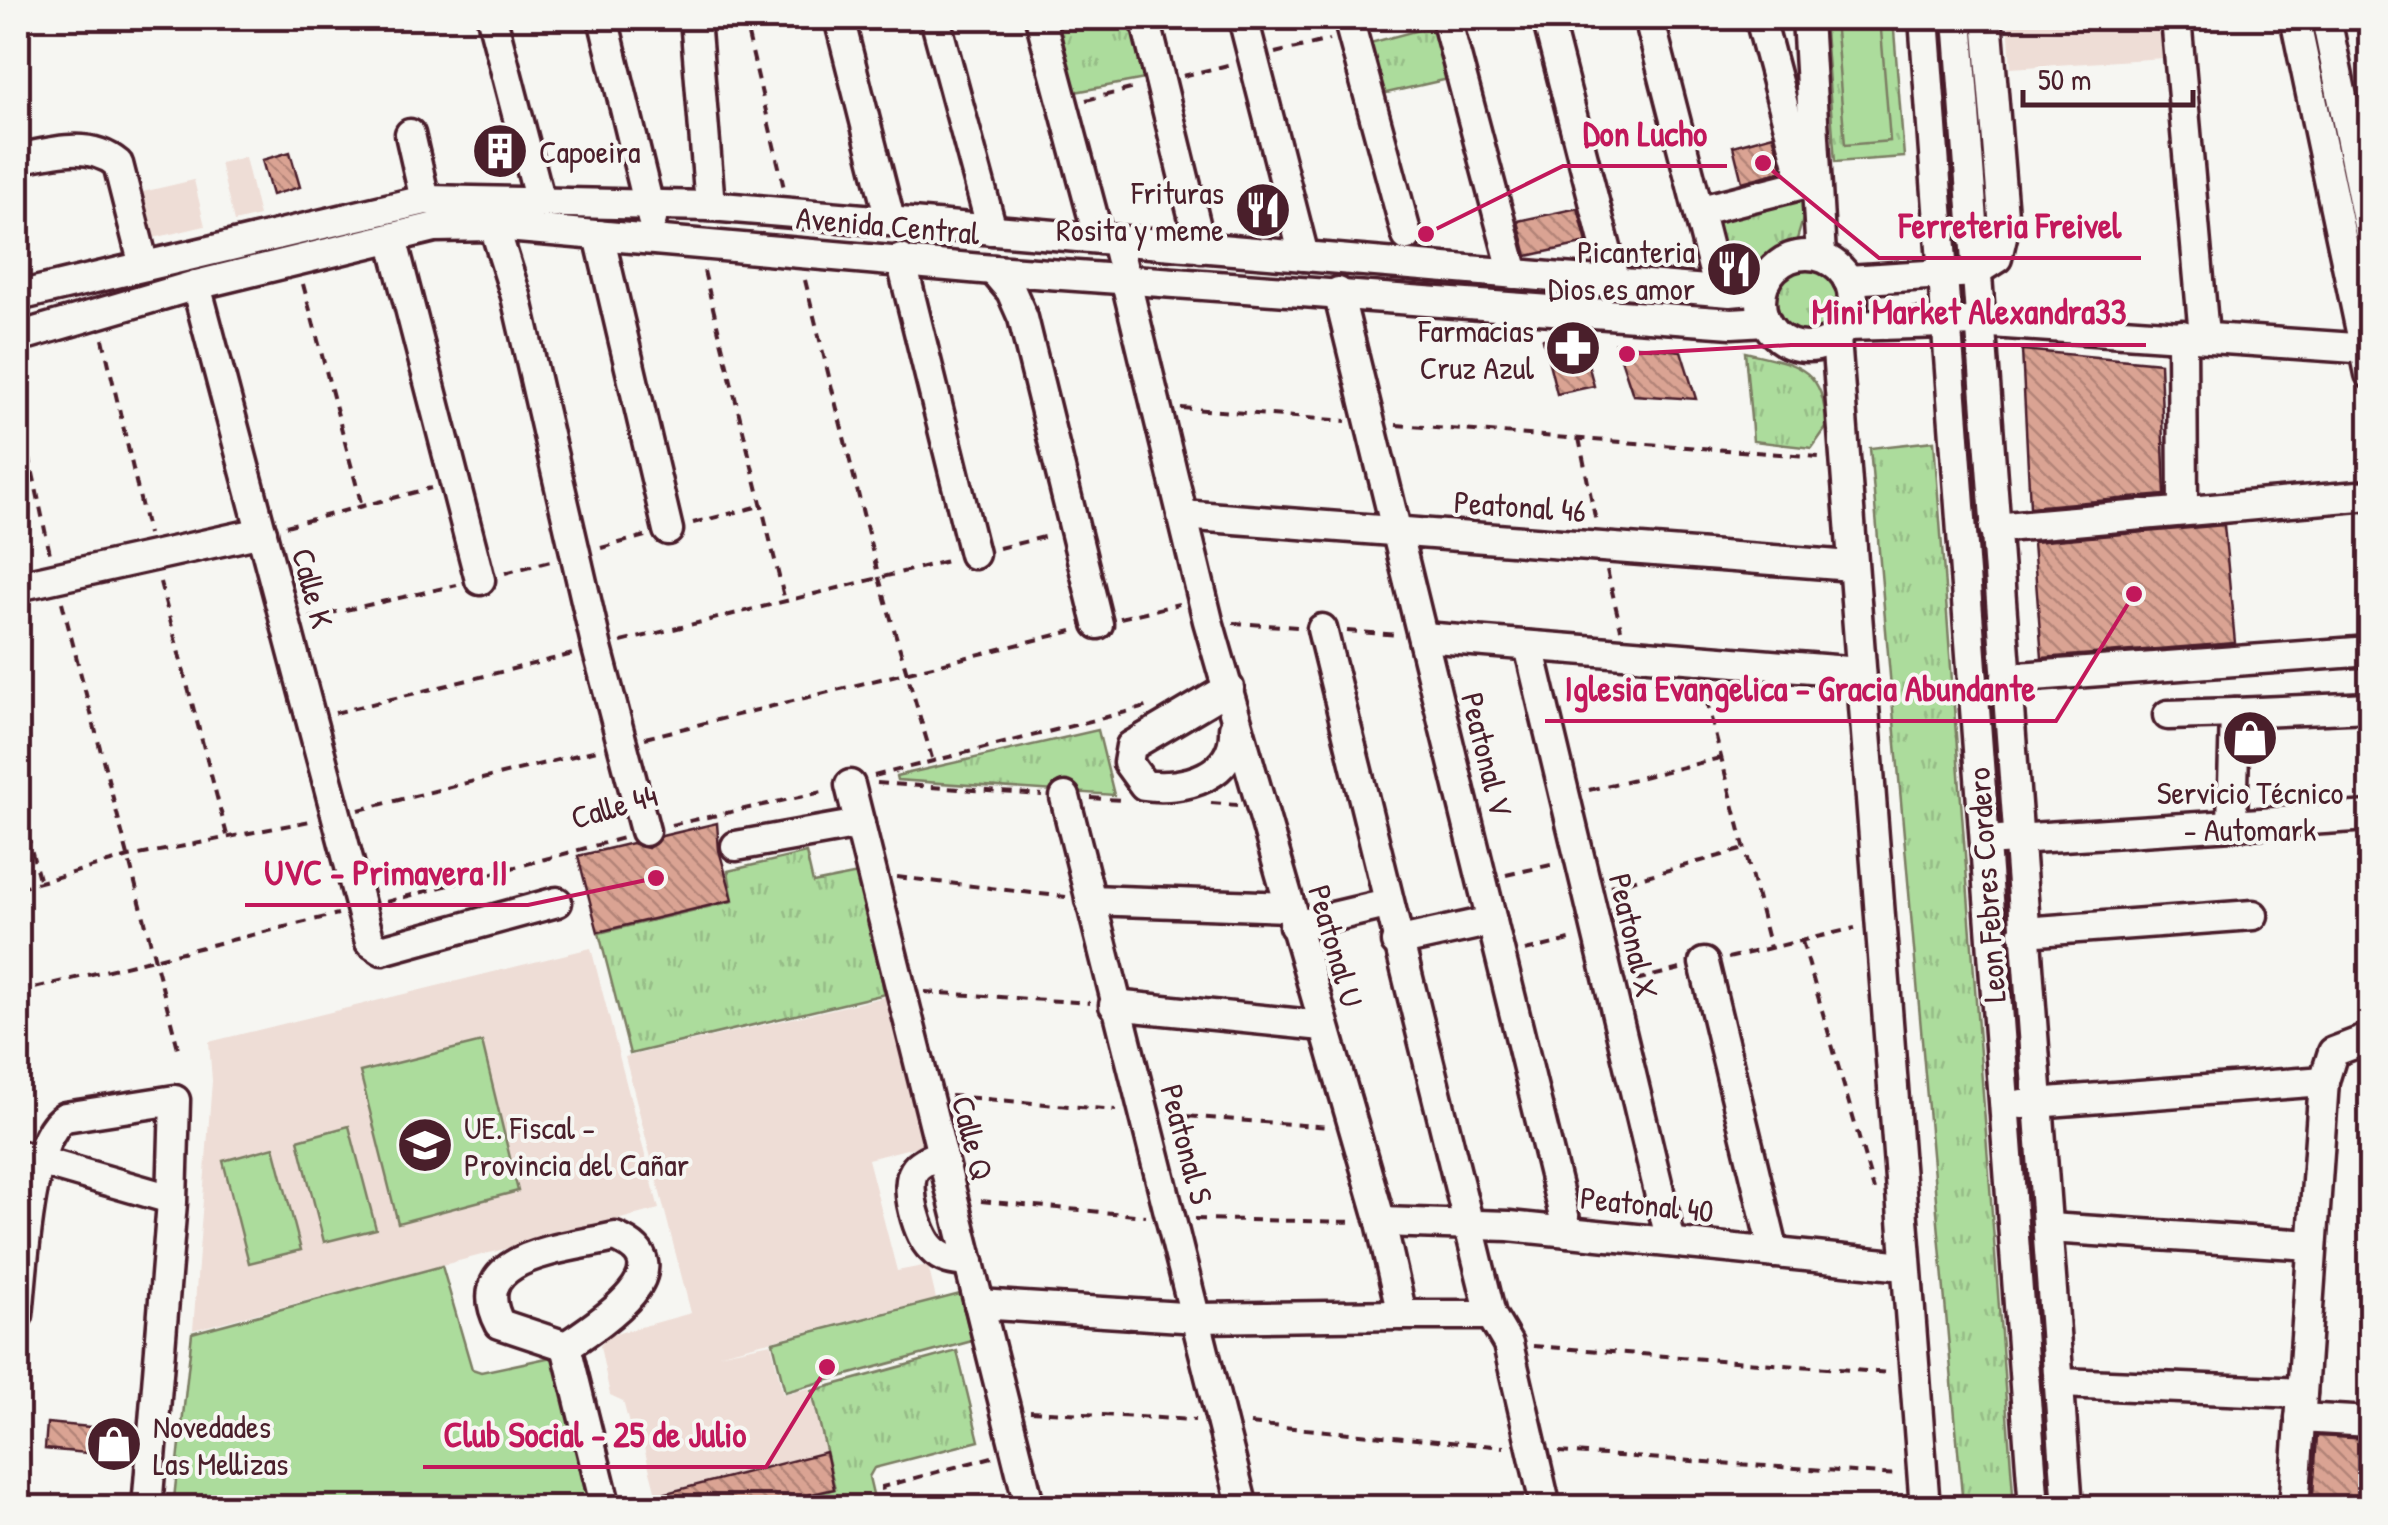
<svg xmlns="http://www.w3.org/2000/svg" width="2388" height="1525" font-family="'Patrick Hand',sans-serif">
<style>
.built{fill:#eeddd6}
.park{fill:url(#park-tufts);stroke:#7b7e64;stroke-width:2.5}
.pitch{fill:#acdc9c;stroke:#7b7e64;stroke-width:2.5}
.building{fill:url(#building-back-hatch);stroke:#4a1f2b;stroke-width:2.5}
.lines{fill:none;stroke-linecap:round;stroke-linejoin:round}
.minor-casing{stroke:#4a1f2b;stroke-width:35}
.path{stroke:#4a1f2b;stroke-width:4;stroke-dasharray:10 8;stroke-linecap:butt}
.minor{stroke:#f6f6f2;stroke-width:28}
.labels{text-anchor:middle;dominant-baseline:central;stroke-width:8;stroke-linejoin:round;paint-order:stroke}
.poi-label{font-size:32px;fill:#4a1f2b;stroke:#f6f6f2;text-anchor:start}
.street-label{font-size:32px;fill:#4a1f2b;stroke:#f6f6f2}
.leader{fill:none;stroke:#c2185b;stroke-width:4}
.callout-dot{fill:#c2185b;stroke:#f6f6f2;stroke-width:4}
.callout-label{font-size:35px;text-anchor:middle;font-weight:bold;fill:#c2185b;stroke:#f6f6f2;stroke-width:8;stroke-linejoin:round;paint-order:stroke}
</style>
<defs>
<pattern id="park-tufts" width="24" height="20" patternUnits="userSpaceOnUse" patternTransform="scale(2.5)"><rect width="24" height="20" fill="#acdc9c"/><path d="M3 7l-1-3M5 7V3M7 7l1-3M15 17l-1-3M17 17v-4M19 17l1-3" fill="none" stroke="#96bc87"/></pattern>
<pattern id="building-back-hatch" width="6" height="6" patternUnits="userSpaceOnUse" patternTransform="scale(2.5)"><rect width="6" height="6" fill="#daa393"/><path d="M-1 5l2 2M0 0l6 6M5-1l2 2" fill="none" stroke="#b38478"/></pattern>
</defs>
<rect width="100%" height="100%" fill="#f6f6f2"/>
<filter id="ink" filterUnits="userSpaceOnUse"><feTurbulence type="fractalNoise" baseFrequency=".01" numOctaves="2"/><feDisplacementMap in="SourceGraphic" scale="20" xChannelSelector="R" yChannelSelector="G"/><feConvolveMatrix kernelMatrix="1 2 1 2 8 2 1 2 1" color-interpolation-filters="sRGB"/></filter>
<g filter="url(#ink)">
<g class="built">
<polygon points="2008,18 2162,18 2164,58 2011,68"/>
<polygon points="245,157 259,216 234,222 220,163"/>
<polygon points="194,180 205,226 145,240 134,194"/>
<polygon points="591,948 659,1209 193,1330 212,1081 209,1042"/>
<polygon points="897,994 930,1143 868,1159 897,1271 928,1265 936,1299 718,1354 771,1343 783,1394 810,1388 825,1452 656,1494 644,1448 635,1447 623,1401 610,1395 600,1346 608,1336 691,1313 625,1057"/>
</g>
<g class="park">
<polygon points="1057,18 1139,18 1150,78 1075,92"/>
<polygon points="1824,18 1893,18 1904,157 1835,162"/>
<polygon points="1441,24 1457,77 1382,94 1368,49 1370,43"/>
<polygon points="1805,192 1807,206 1794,249 1778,256 1759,276 1722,282 1709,214"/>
<circle cx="1807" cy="301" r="41"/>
<path d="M 1745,352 C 1796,364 1825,366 1826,428 L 1812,448 L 1753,441 Z"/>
<polygon points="1934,441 2014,1507 1963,1507 1870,448"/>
<polygon points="1098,730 1114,795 897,780 896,776"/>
<polygon points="806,853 813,883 858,874 885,994 630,1054 599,933 733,901 728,871"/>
<polygon points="957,1351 979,1441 874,1468 869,1477 876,1507 791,1507 791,1500 835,1489 812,1391"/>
</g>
<g class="pitch">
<polygon points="1835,18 1880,18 1890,141 1845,145"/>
<polygon points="482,1042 518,1191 398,1223 360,1072"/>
<polygon points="349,1126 376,1229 324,1242 298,1140"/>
<polygon points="274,1147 301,1250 249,1263 223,1161"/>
<polygon points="442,1266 472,1369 481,1372 561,1355 601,1508 173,1508 192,1333"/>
<polygon points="960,1294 972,1341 785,1392 773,1342"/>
</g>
<g class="building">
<polygon points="504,134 512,164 484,170 478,140"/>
<polygon points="1773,135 1783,171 1742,182 1733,146"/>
<polygon points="290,152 300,187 272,195 262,160"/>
<polygon points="1270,194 1277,220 1247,228 1239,203"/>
<polygon points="1578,208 1587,243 1527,256 1518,221"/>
<polygon points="1543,339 1582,341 1594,386 1557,394"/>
<polygon points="1616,344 1681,351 1696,399 1633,395"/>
<polygon points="2022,350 2160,363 2165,495 2030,507"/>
<polygon points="2224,525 2235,643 2042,658 2033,542"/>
<polygon points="717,823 719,850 733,900 598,932 578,856 632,843 648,848 662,836"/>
<polygon points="47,1423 122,1430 119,1456 45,1449"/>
<polygon points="2317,1436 2370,1439 2370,1508 2312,1508"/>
<polygon points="826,1452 834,1489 790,1499 790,1508 635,1508 635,1501"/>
</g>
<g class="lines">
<g class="minor-casing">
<g id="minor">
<polyline points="492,18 540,202"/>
<polyline points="603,18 652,219"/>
<polyline points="695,18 710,206"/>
<polyline points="839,18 890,220"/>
<polyline points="935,18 992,230"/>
<polyline points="1040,18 1099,239"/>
<polyline points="1145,18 1201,248"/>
<polyline points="1243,18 1304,256"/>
<polyline points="1348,18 1407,236"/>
<polyline points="1446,18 1514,274"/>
<polyline points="1547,18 1615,283"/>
<polyline points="1649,18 1719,291"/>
<polyline points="1807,18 1821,256"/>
<polyline points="1924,18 2034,1508"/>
<polyline points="1958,18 2068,1508"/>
<polyline points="2176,18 2204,336"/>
<polyline points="2295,18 2370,374"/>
<polyline points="2326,18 2370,235"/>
<polyline points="410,134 425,200"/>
<path d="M 18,159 C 51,152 90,140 118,164 L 144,266"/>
<polyline points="1701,210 1804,184 1760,18"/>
<polyline points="494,226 516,296 597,648 645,831"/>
<polyline points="599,235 668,530"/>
<polyline points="392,238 480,580"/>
<polyline points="1116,240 1208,621 1381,1222 1402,1315 1491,1315 1322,629"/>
<circle cx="1807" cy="301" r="46"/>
<polyline points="901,259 974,554"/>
<polyline points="993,270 1011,291 1023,318 1098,624"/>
<polyline points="1848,280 1975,272 1997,258 2004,228 1987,18"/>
<polyline points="196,285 370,942 382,950 557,902"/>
<polyline points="1338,292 1568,1232"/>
<polyline points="18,296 425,200 710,206 1730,292 1762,289"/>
<polyline points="1847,326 1977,322 2370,349"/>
<polyline points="2182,335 2183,510"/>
<polyline points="18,337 196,285 435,227 494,226 993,270 1732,323 1765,321"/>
<polyline points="1836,338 1925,1508"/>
<polyline points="1182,515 1852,566"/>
<polyline points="1994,528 2370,495"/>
<polyline points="18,586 262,532"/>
<polyline points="1423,637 1860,672"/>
<polyline points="1529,646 1671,1242"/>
<polyline points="2006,678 2370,651"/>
<path d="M 1229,688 L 1131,746 L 1128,763 L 1144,785 C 1184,791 1237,776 1234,728"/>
<polyline points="2168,715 2235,713"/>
<polyline points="850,785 1030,1508"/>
<polyline points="1065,797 1243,1508"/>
<polyline points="2232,824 2235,713 2370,707"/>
<polyline points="2000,840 2370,816"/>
<polyline points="736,846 860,824"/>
<polyline points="1090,900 1289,907"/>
<polyline points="1294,926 1387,904"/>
<polyline points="2024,932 2253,915"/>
<polyline points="1396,942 1492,921"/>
<polyline points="1704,963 1774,1253"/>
<polyline points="1114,1005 1323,1026"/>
<polyline points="2022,1104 2324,1081 2333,1052 2370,1038"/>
<path d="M 941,1154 C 932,1158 919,1162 914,1171 C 904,1188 918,1235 931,1248 C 942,1260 954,1261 969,1262"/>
<polyline points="18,1155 171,1199"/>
<polyline points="1381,1222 1509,1226 1905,1266"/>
<polyline points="2049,1228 2312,1245"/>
<path d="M 615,1237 C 690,1267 596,1326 566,1346 L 500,1324 C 463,1254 567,1249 615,1237 Z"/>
<polyline points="979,1304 1198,1318 1402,1315"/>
<path d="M 18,1315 C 23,1272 28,1138 65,1117 L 175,1100 L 172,1202 L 147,1508"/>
<polyline points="1491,1315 1508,1344 1546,1508"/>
<polyline points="566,1346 606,1508"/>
<polyline points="2061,1383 2302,1393"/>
<polyline points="2300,1418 2370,1422"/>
<polyline points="2294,1508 2324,1081"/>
</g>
</g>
<g class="path">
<polyline points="744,18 784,188"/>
<polyline points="1377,28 1416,18"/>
<polyline points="1275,53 1329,40"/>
<polyline points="1183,76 1232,64"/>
<polyline points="1086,100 1135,88"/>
<polyline points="704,271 785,601"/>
<polyline points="805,280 879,578 932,758"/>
<polyline points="303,284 362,506"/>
<polyline points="103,339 148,534"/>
<polyline points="18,402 50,554"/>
<polyline points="1181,408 1346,421"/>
<polyline points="1396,425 1820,457"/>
<polyline points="1579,438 1596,522"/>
<polyline points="693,523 764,505"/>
<polyline points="286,526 431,488"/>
<polyline points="601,548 645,536"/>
<polyline points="999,548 1048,536"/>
<polyline points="1607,570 1621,629"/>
<polyline points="505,573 554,560"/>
<polyline points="160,582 228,839"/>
<polyline points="62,602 179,1052"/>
<polyline points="310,618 457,585"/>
<polyline points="1120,618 1179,604"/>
<polyline points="1233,623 1298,627"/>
<polyline points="1347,631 1398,635"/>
<polyline points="621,642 951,560"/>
<polyline points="1702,683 1770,948"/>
<polyline points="335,713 573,654"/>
<polyline points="645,738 1072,631"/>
<polyline points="874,776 1146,707"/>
<polyline points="877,783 1042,795"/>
<polyline points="1589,790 1720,758"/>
<polyline points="1091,798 1122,800"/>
<polyline points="18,799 40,883"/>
<polyline points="1211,803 1237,805"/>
<polyline points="359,810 597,750"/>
<polyline points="671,825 827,791"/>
<polyline points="1506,875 1555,864"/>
<polyline points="897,877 1066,897"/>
<polyline points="1610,886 1745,849"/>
<polyline points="18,888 129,857 310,821"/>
<polyline points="386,902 623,838"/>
<polyline points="1802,941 1874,1190"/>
<polyline points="1525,951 1574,939"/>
<polyline points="1728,958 1855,928"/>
<polyline points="1636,980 1680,969"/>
<polyline points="18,992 338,914"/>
<polyline points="925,992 1090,1003"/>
<polyline points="951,1096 1116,1110"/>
<polyline points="1170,1115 1330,1127"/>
<polyline points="981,1201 1146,1216"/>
<polyline points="1195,1219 1356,1222"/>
<polyline points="1533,1346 1892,1373"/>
<polyline points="1030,1411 1195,1420"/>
<polyline points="1250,1424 1504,1447"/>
<polyline points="1559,1452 1898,1475"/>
<polyline points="887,1508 882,1487 992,1457"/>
</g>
<use href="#minor" class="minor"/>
</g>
</g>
<defs>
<g id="building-disc" transform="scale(2.875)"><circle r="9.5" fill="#4a1f2b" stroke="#f6f6f2"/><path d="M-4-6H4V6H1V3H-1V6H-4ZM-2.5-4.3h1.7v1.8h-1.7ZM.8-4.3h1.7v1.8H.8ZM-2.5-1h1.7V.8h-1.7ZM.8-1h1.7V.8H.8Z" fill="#fff"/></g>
<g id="restaurant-disc" transform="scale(2.875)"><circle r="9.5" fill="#4a1f2b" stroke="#f6f6f2"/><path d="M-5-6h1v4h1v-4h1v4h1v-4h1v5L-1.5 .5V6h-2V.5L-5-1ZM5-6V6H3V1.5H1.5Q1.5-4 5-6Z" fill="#fff"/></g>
<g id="pharmacy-disc" transform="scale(2.875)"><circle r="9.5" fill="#4a1f2b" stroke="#f6f6f2"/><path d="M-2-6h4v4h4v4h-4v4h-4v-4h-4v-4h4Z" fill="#fff"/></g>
<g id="shop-disc" transform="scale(2.875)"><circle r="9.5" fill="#4a1f2b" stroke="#f6f6f2"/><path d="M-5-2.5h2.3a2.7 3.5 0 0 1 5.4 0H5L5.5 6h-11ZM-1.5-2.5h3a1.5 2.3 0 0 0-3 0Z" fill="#fff"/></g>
<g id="school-disc" transform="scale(2.875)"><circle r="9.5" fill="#4a1f2b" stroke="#f6f6f2"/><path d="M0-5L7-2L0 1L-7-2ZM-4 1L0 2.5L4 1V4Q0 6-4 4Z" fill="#fff"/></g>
</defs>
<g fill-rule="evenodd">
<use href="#building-disc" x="500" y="151"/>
<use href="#restaurant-disc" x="1263" y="210"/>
<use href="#restaurant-disc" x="1734" y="269"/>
<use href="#pharmacy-disc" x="1573" y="348"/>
<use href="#shop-disc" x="2250" y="738"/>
<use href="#school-disc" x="425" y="1145"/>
<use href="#shop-disc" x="114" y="1444"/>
</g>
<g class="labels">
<g class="poi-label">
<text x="539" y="151">Capoeira</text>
<text x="1224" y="192" text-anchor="end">Frituras<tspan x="1224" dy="37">Rosita y meme</tspan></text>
<text x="1695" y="251" text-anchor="end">Picanteria<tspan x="1695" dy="37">Dios es amor</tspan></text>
<text x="1534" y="330" text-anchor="end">Farmacias<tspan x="1534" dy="37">Cruz Azul</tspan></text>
<text x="2250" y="792" text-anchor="middle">Servicio Técnico<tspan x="2250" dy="37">- Automark</tspan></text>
<text x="464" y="1127">UE. Fiscal -<tspan x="464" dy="37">Provincia del Cañar</tspan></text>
<text x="153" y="1426">Novedades<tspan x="153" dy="37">Las Mellizas</tspan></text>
</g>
<g class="street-label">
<text transform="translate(888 225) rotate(5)">Avenida Central</text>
<text transform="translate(1520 506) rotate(4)">Peatonal 46</text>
<text transform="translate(313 588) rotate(75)">Calle K</text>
<text transform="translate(1487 754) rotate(76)">Peatonal V</text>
<text transform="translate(614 806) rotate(-16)">Calle 44</text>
<text transform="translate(1986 885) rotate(-94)">Leon Febres Cordero</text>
<text transform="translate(1634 936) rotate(77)">Peatonal X</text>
<text transform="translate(1336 946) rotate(74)">Peatonal U</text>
<text transform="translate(973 1138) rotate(76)">Calle Q</text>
<text transform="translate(1187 1144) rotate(75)">Peatonal S</text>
<text transform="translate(1647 1204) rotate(6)">Peatonal 40</text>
</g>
</g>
<path class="leader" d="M1426 234L1563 166H1727M1763 163L1879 258H2141M1627 354L1791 345H2146M2134 594L2056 721H1545M656 878L528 905H245M827 1367L766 1467H423"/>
<g class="callout-dot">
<circle cx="1426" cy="234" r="10"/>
<circle cx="1763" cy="163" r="10"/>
<circle cx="1627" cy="354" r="10"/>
<circle cx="2134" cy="594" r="10"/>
<circle cx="656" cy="878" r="10"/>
<circle cx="827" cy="1367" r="10"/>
</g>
<g class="callout-label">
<text x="1645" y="146">Don Lucho</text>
<text x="2010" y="238">Ferreteria Freivel</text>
<text x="1969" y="324">Mini Market Alexandra33</text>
<text x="1800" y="701">Iglesia Evangelica - Gracia Abundante</text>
<text x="386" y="885">UVC - Primavera II</text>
<text x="595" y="1447">Club Social - 25 de Julio</text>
</g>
<rect width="2388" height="1525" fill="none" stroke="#f6f6f2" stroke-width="60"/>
<rect x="30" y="30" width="2328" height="1465" fill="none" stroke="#4a1f2b" stroke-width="4" filter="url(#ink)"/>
<path d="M2023 90v15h170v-15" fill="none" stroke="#4a1f2b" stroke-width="5"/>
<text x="2038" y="90" font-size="30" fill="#4a1f2b" stroke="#f6f6f2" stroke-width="8" paint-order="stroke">50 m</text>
</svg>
